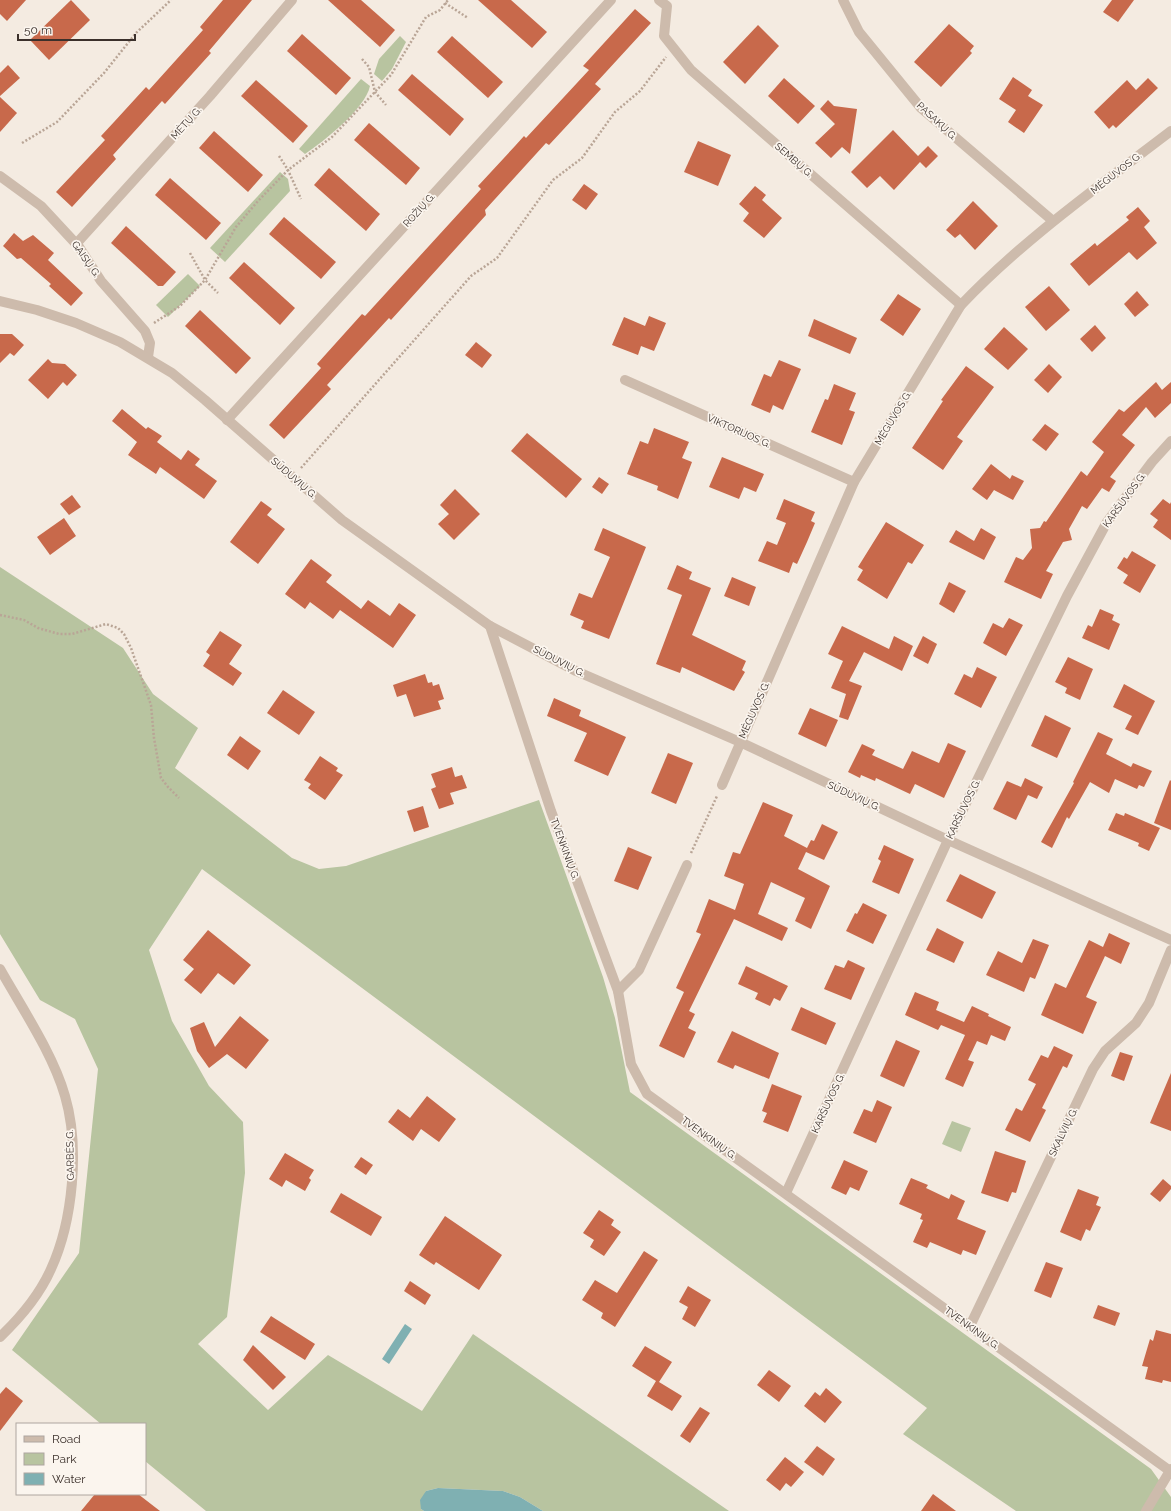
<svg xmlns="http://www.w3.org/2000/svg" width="1171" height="1511" font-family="Raleway,sans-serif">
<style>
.green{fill:#b8c4a0}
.water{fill:#7fb0b2}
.building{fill:#c8694b}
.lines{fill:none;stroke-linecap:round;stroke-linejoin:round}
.path{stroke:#b9a596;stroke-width:2.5;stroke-dasharray:2 2;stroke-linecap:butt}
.street{stroke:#cdbbac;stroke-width:10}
.labels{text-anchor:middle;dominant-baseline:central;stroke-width:3.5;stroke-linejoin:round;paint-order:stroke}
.street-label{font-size:10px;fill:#3b302b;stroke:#fbf5ee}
</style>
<rect width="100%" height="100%" fill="#f4ebe1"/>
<g class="green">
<polygon points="400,36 406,42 392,69 382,81 374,74 379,59"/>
<path d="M 361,79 L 370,86 C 365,109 324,141 305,154 L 299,149 Z"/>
<polygon points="280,172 288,179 290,191 225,262 210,248"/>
<polygon points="188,274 200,286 168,317 156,305"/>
<polygon points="0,567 123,648 153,694 198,728 175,768 292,858 319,869 346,866 539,800 603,977 615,1018 630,1092 1151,1469 1171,1497 1171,1511 1016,1511 903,1434 927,1408 202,869 149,950 172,1021 209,1086 243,1122 245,1173 227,1317 198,1344 268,1410 328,1355 422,1411 473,1334 729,1511 543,1511 520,1497 503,1491 438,1488 426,1491 421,1509 424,1511 206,1511 145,1461 145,1424 101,1424 12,1350 79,1253 98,1069 75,1019 40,1000 0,934"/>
<polygon points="952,1121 971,1128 961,1152 942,1144"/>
</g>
<g class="water">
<polygon points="405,1324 412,1329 389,1364 382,1359"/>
<polygon points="438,1488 503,1491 520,1497 543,1511 424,1511 421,1509 420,1500 426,1491"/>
</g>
<g class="building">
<polygon points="0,0 26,0 7,21 0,14"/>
<polygon points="71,0 90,20 49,60 30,40"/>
<polygon points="223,0 252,0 209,51 211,53 165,104 162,101 113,155 116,159 72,207 56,192 105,140 101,136 114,122 146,87 149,90 203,30 200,27"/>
<polygon points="328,0 361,0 395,30 380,47"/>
<polygon points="478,0 511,0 547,32 532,48"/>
<polygon points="1112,0 1134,0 1118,22 1103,12"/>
<polygon points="635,9 651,23 595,84 601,89 549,145 546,143 485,210 486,215 391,320 389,318 327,385 331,389 284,439 269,425 321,368 317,364 362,314 365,316 481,189 478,186 515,146 524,136 526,138 589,70 583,66"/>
<polygon points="949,24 974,46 970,51 972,53 941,87 914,62"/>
<polygon points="758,25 779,46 745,84 723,62"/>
<polygon points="302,34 351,78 336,95 287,51"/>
<polygon points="452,36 503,82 488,98 437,52"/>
<polygon points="8,65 20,78 0,96 0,73"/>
<polygon points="412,74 464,119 450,136 398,90"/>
<polygon points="1013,77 1032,90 1028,96 1043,105 1024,133 1008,122 1016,110 999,99"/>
<polygon points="784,78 815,106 798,124 768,96"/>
<polygon points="1148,78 1158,88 1116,128 1113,125 1109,129 1094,112 1127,80 1136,90"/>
<polygon points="256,80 308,126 293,143 241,96"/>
<polygon points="0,97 17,113 0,132"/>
<polygon points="828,100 834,106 857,109 850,154 842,147 831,158 815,143 835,124 820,109"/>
<polygon points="369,123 420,168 406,185 354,140"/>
<polygon points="893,130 918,156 928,146 938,156 926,168 920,162 894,190 880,176 867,188 851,172"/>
<polygon points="214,131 263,175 248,192 199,148"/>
<polygon points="698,141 731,155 718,186 684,172"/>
<polygon points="329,168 380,214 366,231 314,185"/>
<polygon points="170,178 221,223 206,240 155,195"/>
<polygon points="584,184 598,194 586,210 572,200"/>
<polygon points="755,186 766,195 762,200 782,218 764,238 743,221 749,213 739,204"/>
<polygon points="973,201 998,226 975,250 960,234 955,238 946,230"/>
<polygon points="1138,207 1150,221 1144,227 1157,243 1137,260 1129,252 1089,286 1070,264 1095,243 1097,246 1129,220 1126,217"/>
<polygon points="284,217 336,262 321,279 269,234"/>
<polygon points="126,226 176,272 163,286 158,286 111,243"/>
<polygon points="14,233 23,241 33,235 54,253 48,260 83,293 71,306 49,286 51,284 21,258 17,259 3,246"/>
<polygon points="244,262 295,308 280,325 229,278"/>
<polygon points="1049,286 1070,310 1046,331 1025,307"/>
<polygon points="1137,291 1149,305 1135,317 1124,304"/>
<polygon points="898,294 921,309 903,336 880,320"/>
<polygon points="200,310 251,358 236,374 185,326"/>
<polygon points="649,316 666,323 654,351 641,346 638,355 612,345 624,317 645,326"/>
<polygon points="814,319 857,338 850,354 808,336"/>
<polygon points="1095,325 1106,338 1092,352 1080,339"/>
<polygon points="1004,327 1028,349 1008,370 984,349"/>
<polygon points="0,334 12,334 24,345 14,356 10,353 0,363"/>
<polygon points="476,342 492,355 482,368 465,355"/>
<polygon points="48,359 52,363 65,364 77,375 67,386 63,382 48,399 28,380"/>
<polygon points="779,360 801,369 783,410 773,405 770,413 751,405 764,374 771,377"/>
<polygon points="1049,364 1062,377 1048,393 1034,380"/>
<polygon points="966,366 994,387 957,437 963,441 943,470 912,448 943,401 941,400"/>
<polygon points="1156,382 1162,390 1171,382 1171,403 1155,418 1146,407 1122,435 1135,445 1110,477 1116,481 1109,492 1102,488 1087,509 1082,506 1069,529 1072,540 1063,542 1046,571 1053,574 1041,599 1004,582 1016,557 1023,560 1032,548 1030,529 1040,528 1044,521 1046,522 1081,471 1087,476 1104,452 1092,442 1119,409 1124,412"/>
<polygon points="834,384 856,393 849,410 855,412 842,445 811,432 825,399 828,400"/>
<polygon points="122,409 146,429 148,427 162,436 157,442 181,460 188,450 200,459 195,465 217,481 204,499 160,467 156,474 128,455 137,442 112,421"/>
<polygon points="1045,424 1059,434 1046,451 1032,440"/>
<polygon points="654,428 689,442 682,458 692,462 678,499 657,490 658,486 627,474 640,441 648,444"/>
<polygon points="527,433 582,479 566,498 511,451"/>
<polygon points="722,457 764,474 756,492 744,487 739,499 709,487"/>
<polygon points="991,464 1010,479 1012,475 1024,481 1013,500 994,490 987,500 972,489"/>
<polygon points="599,477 609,484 602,494 592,487"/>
<polygon points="455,489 480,514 454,540 438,524 449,514 440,505"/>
<polygon points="72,495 81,507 69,515 60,504"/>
<polygon points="784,499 815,512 811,521 815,523 807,542 797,564 793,562 789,573 758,561 767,541 777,545 786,523 776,519"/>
<polygon points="1163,499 1170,504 1171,502 1171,540 1153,527 1158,520 1150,514"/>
<polygon points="261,501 272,509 267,515 285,529 258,564 230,542"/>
<polygon points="64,518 76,536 50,555 37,537"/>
<polygon points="886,522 924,545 912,564 908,562 887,599 857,580 863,570 858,567"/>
<polygon points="603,528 646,547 609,639 581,628 584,621 570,615 579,593 592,598 610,557 594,550"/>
<polygon points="981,528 996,537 984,560 949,542 956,530 974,541"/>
<polygon points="1132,551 1156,565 1140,593 1123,583 1128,575 1117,568 1124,557 1127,559"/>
<polygon points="311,559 332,575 326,582 361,609 368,600 390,616 399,603 416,615 393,648 340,610 333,619 310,602 305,609 285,594"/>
<polygon points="677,565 692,572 689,579 711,588 692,635 746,661 742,670 745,672 734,691 682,667 680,673 656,664 682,595 667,589"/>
<polygon points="732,577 756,587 749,606 724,596"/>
<polygon points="949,582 966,591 954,613 939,604"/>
<polygon points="1100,609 1114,615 1112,620 1120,624 1109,650 1082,638 1088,625 1092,627"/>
<polygon points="1009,618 1023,625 1006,656 983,643 993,623 1003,628"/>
<polygon points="842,626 889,649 894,636 913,646 902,671 864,652 849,681 862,686 848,720 839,717 846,694 831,688 843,661 828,654"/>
<polygon points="220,631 242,645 229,664 242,673 233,686 203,666 210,655 206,652"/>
<polygon points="923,636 937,644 928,664 913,656"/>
<polygon points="1068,657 1093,669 1080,700 1065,693 1067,688 1055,682"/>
<polygon points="977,667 997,677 981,708 954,694 964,674 972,678"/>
<polygon points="425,674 428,683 432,682 433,686 439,684 444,699 438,701 441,709 414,717 406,694 397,697 393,685"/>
<polygon points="1124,684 1155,701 1138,735 1125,729 1132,716 1113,707"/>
<polygon points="283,690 315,712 299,735 267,713"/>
<polygon points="554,698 581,710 579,716 626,737 608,776 574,761 587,733 547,716"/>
<polygon points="810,708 838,720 826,747 798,734"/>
<polygon points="1045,715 1071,728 1057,758 1031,746"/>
<polygon points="1098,732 1113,739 1106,754 1131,767 1133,763 1152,771 1144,787 1139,785 1137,789 1115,779 1109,793 1090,782 1069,819 1067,817 1052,848 1041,842 1074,783 1073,782"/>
<polygon points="240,736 261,751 248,770 227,755"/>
<polygon points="948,743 966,751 944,798 915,784 910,794 876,778 875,781 861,775 860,778 848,772 862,744 875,750 872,755 903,769 912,751 939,763"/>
<polygon points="668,753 693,763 676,804 651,793"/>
<polygon points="320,756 338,768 336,771 343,775 325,800 308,788 311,784 304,780"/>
<polygon points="452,767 455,777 462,775 467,788 450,793 454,804 439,809 431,789 436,787 431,774"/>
<polygon points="1025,778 1043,787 1037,799 1028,795 1016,820 993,809 1007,781 1021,787"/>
<polygon points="1170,780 1171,781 1171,830 1154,823"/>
<polygon points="763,802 793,815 784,836 807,848 811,840 814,841 822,824 838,832 824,860 806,852 798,869 830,886 811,929 795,921 805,898 771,882 758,914 788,928 782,941 734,919 689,1011 695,1014 688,1028 696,1032 684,1058 659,1046 684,992 676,988 701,934 696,932 709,899 735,910 744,884 724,876 733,852 740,854"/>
<polygon points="423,806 429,827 414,832 407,811"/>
<polygon points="1116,813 1124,816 1125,813 1160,828 1149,851 1138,846 1139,843 1108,830"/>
<polygon points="884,845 914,859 899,894 872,882 881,861 878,859"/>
<polygon points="628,847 652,857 638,890 614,881"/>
<polygon points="960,874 996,892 982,919 946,901"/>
<polygon points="863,903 887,915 873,944 846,931 855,913 857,914"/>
<polygon points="937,928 964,942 954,963 926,950"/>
<polygon points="208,930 251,965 234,985 218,973 201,994 184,980 194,969 183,960"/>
<polygon points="1109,933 1130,943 1121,964 1105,956 1086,997 1097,1002 1083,1034 1041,1015 1055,983 1066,988 1089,940 1103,947"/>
<polygon points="1033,939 1049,945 1035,979 1030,977 1024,992 986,975 998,951 1022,963"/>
<polygon points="848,960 865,968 851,1000 824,989 835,965 844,968"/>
<polygon points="746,966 788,986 780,1001 774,998 770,1006 755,999 758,993 738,984"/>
<polygon points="915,992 939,1002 936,1010 964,1022 972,1006 989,1014 988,1016 1011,1027 1005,1041 991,1035 987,1045 977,1041 968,1060 974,1062 963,1087 945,1079 965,1035 941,1025 938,1030 905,1015"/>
<polygon points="801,1007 836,1023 826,1045 791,1030"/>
<polygon points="240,1016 269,1040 246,1069 227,1054 209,1068 197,1051 190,1028 204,1022 215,1047"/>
<polygon points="732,1031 779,1053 769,1079 735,1065 733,1069 717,1062"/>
<polygon points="896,1040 920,1051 904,1087 880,1076"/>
<polygon points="1054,1046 1073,1055 1067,1068 1063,1066 1042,1108 1046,1110 1030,1142 1005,1130 1016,1108 1022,1111 1036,1084 1028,1080 1041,1055 1048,1058"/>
<polygon points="1120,1052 1133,1056 1124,1081 1111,1076"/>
<polygon points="1171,1073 1171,1131 1150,1123"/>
<polygon points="772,1084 802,1096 788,1132 763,1122 767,1113 762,1111"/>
<polygon points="427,1096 456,1119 439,1142 421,1129 413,1141 388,1122 398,1109 410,1118"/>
<polygon points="877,1100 892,1107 876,1143 853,1133 864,1109 872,1112"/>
<polygon points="995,1151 1026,1161 1016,1193 1012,1192 1008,1202 981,1193"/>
<polygon points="285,1153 314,1170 309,1178 311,1180 305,1191 286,1180 282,1187 269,1179"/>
<polygon points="361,1157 373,1165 366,1175 354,1167"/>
<polygon points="844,1160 868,1171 859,1191 850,1187 846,1195 831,1188"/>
<polygon points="911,1178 928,1185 926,1188 949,1199 951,1194 965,1201 957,1219 986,1231 976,1255 963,1250 961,1255 930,1242 927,1248 913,1242 923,1220 920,1219 922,1214 899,1204"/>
<polygon points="1163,1179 1171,1186 1171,1189 1160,1202 1150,1194"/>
<polygon points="1078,1189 1099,1197 1096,1205 1101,1207 1090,1231 1086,1229 1081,1241 1060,1232"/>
<polygon points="341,1193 382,1217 371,1236 330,1212"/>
<polygon points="599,1210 614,1220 611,1225 621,1232 604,1256 590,1247 594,1240 583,1233"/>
<polygon points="445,1216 502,1255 479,1290 436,1262 434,1265 419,1255"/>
<polygon points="644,1251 658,1260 615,1327 601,1318 603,1313 582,1300 595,1280 617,1293"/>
<polygon points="1046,1262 1063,1268 1051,1298 1034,1291"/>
<polygon points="410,1281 431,1295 425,1305 404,1291"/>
<polygon points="688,1286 711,1300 695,1327 682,1319 688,1307 679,1302"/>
<polygon points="1098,1305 1120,1313 1115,1326 1093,1318"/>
<polygon points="271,1316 315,1344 305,1360 260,1332"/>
<polygon points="1156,1330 1171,1334 1171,1382 1163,1380 1162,1383 1145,1379 1148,1367 1142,1366 1150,1339 1153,1341"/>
<polygon points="253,1345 286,1377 273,1390 243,1360"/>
<polygon points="645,1346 672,1362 659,1382 682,1396 672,1411 647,1396 656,1381 632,1366"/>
<polygon points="769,1370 791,1386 779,1402 757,1385"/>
<polygon points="6,1387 23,1401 0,1431 0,1394"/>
<polygon points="826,1388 842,1402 825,1423 804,1406 815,1392 820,1396"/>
<polygon points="700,1407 710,1413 690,1443 680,1436"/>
<polygon points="817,1446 835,1459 823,1476 804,1462"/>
<polygon points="785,1457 804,1472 791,1487 786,1483 780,1491 766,1480"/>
<polygon points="95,1494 138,1494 160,1511 81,1511"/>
<polygon points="933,1494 956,1511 921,1511"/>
</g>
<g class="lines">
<g class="path">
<polyline points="445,3 468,18"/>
<polyline points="362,59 369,67 375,92 386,105"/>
<polyline points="22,143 57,122 104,73 136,33 171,0"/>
<polyline points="279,156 288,170 301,199"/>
<polyline points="190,253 205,280 218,293"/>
<polyline points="154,323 180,306 205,280 236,227 258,201 288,170 332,137 391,75 426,17 440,10 448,0"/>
<polyline points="301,468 471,276 497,258 553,180 582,158 615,112 640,91 666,57"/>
<polyline points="0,615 24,620 38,628 59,634 72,634 106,624 118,628 124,634 131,648 151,705 154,738 161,778 168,787 179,798"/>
<polyline points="691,853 717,796"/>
</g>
<g class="street">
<polyline points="659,0 667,6 664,36 691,70 961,305"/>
<polyline points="843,0 859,32 921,108 1053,221"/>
<polyline points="0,176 41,206 79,247 101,281 145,331 150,343 148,357"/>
<polyline points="76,244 210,96 292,0"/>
<polyline points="0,301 37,310 76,323 120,342 172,373 205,400 342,520 490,626 576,671 740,742 948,840 1171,940"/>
<polyline points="625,380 854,482"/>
<polyline points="227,420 611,0"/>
<polyline points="490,626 551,811 618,991 631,1064 647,1094 1170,1471 1171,1474"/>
<path d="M 722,785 L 854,482 L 961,305 C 1024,239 1099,186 1171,131"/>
<path d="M 0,969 C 22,1008 53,1054 65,1096 C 80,1147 73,1221 51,1269 C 40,1294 20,1318 0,1337"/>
<polyline points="618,991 639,970 687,865"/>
<polyline points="786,1193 948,840 1067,596 1107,522 1152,462 1171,441"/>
<polyline points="970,1326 1093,1069 1105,1051 1136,1023 1149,1003 1171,950"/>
<polyline points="1146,1511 1171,1469"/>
</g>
</g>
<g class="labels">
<g class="street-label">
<text transform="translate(937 121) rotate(43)">PASAKŲ G.</text>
<text transform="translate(186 123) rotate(-48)">MĖTŲ G.</text>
<text transform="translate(794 160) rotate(41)">SEMBŲ G.</text>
<text transform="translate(1116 173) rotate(-38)">MĖGUVOS G.</text>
<text transform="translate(419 210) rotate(-48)">ROŽIŲ G.</text>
<text transform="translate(86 259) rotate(55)">GAISŲ G.</text>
<text transform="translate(893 418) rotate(-59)">MĖGUVOS G.</text>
<text transform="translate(739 431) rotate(24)">VIKTORIJOS G.</text>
<text transform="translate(294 478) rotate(41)">SŪDUVIŲ G.</text>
<text transform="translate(1124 500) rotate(-54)">KARŠUVOS G.</text>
<text transform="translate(559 661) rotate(27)">SŪDUVIŲ G.</text>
<text transform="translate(754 710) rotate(-66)">MĖGUVOS G.</text>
<text transform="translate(854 796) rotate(25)">SŪDUVIŲ G.</text>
<text transform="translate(963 809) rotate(-64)">KARŠUVOS G.</text>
<text transform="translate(565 849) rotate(70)">TVENKINIŲ G.</text>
<text transform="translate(828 1103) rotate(-65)">KARŠUVOS G.</text>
<text transform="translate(1063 1132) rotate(-64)">SKALVIŲ G.</text>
<text transform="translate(709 1138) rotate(36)">TVENKINIŲ G.</text>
<text transform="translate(70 1155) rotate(-91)">GARBĖS G.</text>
<text transform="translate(972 1328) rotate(36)">TVENKINIŲ G.</text>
</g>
</g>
<rect x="16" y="1423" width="130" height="72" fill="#fbf5ee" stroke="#aea6a0"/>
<rect x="24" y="1436" width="20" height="6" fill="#cdbbac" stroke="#aea6a0"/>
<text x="52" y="1443" font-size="12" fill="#3b302b">Road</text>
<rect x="24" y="1453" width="20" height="12" fill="#b8c4a0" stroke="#aea6a0"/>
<text x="52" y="1463" font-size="12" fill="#3b302b">Park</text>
<rect x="24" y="1473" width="20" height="12" fill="#7fb0b2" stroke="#aea6a0"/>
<text x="52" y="1483" font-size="12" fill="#3b302b">Water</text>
<path d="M18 34v6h117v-6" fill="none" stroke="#3b302b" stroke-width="2"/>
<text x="24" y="34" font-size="12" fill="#3b302b" stroke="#fbf5ee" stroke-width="3" paint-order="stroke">50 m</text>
</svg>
